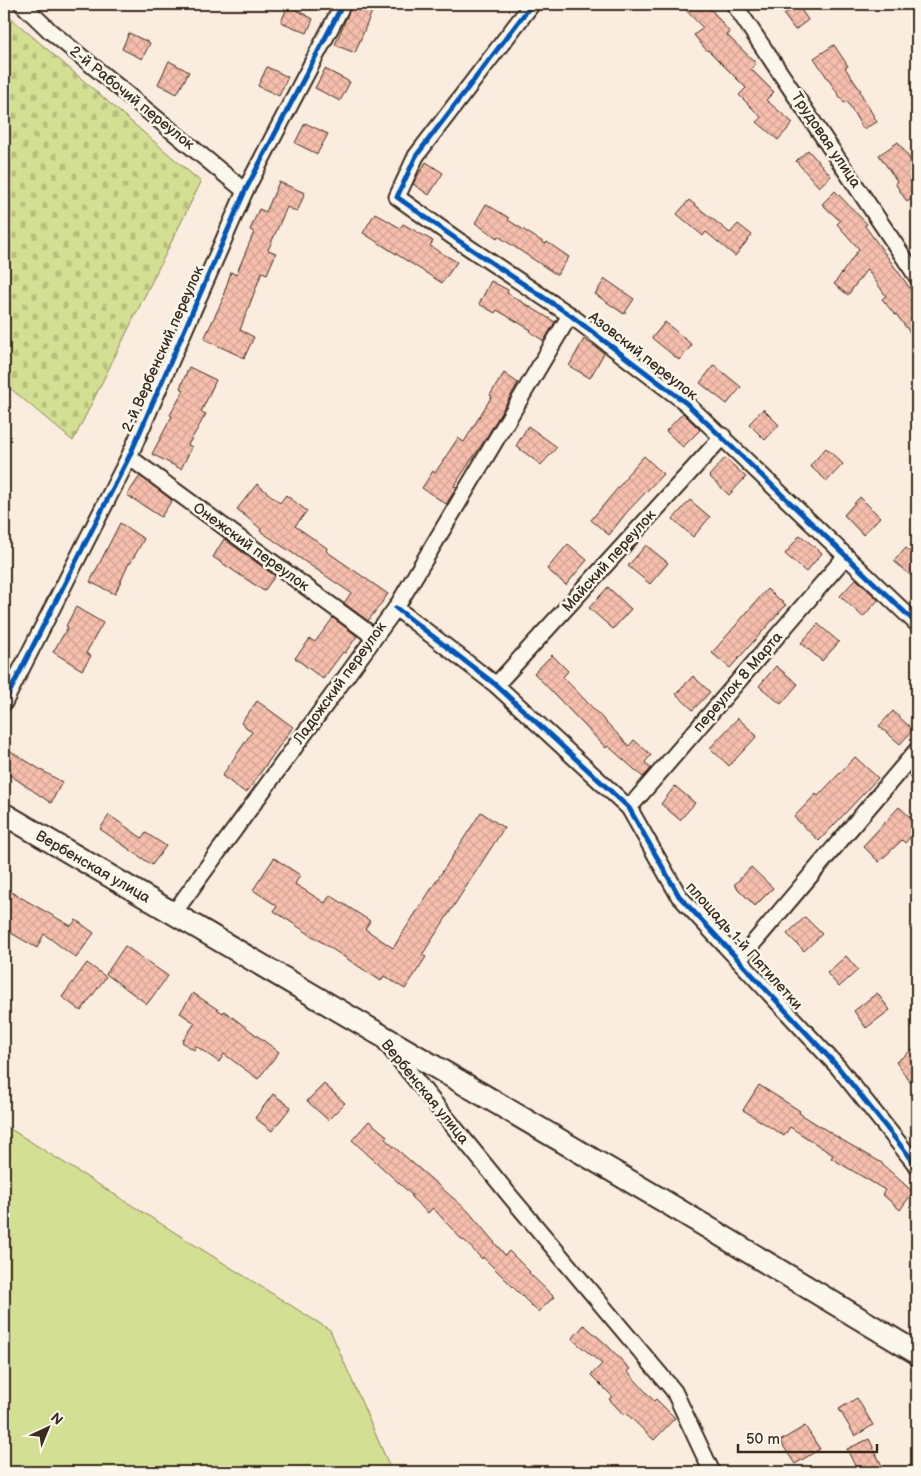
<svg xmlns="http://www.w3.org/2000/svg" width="921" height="1476" font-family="'Balsamiq Sans',sans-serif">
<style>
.cemetery{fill:url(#cemetery-stones);stroke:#878458}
.green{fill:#d3df92;stroke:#878458}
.building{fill:url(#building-cross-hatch);stroke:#3b2a1e}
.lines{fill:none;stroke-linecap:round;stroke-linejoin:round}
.street-casing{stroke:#3b2a1e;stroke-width:19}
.secondary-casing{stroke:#3b2a1e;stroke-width:25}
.street{stroke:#fbf7ec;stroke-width:15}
.secondary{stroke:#fbf7ec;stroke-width:21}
.cycleway-casing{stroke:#fbf7ec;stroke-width:8}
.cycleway{stroke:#0057b8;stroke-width:5}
.labels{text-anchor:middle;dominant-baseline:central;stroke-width:5;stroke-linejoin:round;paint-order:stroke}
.street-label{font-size:15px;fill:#3b2a1e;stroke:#fbf7ec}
</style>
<defs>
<pattern id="cemetery-stones" width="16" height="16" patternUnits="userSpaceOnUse" patternTransform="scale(1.25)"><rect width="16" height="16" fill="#d3df92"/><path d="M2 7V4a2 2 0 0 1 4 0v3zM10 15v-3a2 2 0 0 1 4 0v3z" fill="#b6c07d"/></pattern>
<pattern id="building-cross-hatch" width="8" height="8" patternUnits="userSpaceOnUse" patternTransform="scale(1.25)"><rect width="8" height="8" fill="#f7bfad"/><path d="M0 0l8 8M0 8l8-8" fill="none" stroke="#d5a494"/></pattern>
</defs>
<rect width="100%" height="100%" fill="#faecdf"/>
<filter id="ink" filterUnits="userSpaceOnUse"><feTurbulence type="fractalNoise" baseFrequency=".02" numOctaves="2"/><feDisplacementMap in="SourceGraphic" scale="10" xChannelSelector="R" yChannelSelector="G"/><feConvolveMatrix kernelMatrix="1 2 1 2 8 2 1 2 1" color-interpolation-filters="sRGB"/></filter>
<g filter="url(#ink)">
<polygon class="cemetery" points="4,12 201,182 73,441 4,383"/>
<polygon class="green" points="4,1125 330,1330 392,1472 4,1472"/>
<g class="building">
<polygon points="352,4 375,4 355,53 335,45"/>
<polygon points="680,4 707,4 730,33 727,35 756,63 751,69 774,92 766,100 793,123 778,140 757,122 761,117 739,95 746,88 708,50 707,51 694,35 703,28"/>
<polygon points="288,5 313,19 307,33 281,22"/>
<polygon points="798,5 808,20 795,30 784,15"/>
<polygon points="129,33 150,43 142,59 122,49"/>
<polygon points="834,45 848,66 845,68 861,91 860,92 877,122 863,129 847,101 844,103 814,58"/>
<polygon points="169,61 189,72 177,94 158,84"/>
<polygon points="267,67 288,77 279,96 258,86"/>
<polygon points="325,69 350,82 340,101 315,88"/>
<polygon points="305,123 328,134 317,154 295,143"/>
<polygon points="898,142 912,162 909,164 917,176 917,195 907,202 895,183 897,181 879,155"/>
<polygon points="808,150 831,176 819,187 796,161"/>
<polygon points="426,162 443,173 429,195 413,184"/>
<polygon points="279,182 305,193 297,212 287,207 268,250 276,253 267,274 262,272 240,330 254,337 244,358 204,339 224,297 223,296 231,272 236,275 254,232 250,230 259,209 266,212"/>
<polygon points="835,191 867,224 865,226 917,298 917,342 896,314 895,315 882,299 886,296 867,269 848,295 834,284 859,249 837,224 840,221 822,204"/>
<polygon points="689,200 730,233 738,224 752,235 735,256 706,232 703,236 677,214"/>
<polygon points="486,204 509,218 508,220 546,244 547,242 569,257 557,275 498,236 497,238 475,223"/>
<polygon points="375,213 400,228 403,224 433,241 430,246 457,262 442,283 363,233"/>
<polygon points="605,279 634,299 624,314 595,294"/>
<polygon points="491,281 508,290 507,293 555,322 544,341 530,332 531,330 497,310 495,313 479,304"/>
<polygon points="665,322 692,345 679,360 652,338"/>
<polygon points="584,339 604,353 590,378 569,366"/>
<polygon points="714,365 741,387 727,404 700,383"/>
<polygon points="189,367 216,380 201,412 206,414 188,445 192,447 181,469 152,454 172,416 170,415 184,390 180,388"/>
<polygon points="504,373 518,383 488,435 454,486 457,487 446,504 422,488 433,471 435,473 458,438 464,442 492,396 490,395"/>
<polygon points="763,409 779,425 765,440 749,424"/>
<polygon points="683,413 700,430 683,447 666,431"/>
<polygon points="528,426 557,447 541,465 516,446"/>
<polygon points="826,448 843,464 827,481 810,466"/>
<polygon points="644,456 663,474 627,512 609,535 591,520 627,477 626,476"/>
<polygon points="725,458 746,477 729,495 709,476"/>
<polygon points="140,476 172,500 161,517 127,495"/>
<polygon points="257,484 280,503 286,495 307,511 295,526 327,548 326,551 388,594 368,621 344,603 351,593 260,531 261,529 237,509"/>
<polygon points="860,497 880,517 863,535 844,515"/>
<polygon points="690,500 710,517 693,537 673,519"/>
<polygon points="120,523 144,539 130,564 129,563 115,594 90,582"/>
<polygon points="800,535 822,553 806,572 785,554"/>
<polygon points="224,539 275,576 264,591 213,557"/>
<polygon points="568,544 587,560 566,585 547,569"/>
<polygon points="646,545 668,563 650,584 628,566"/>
<polygon points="906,548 917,558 917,581 894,561"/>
<polygon points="856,579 878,600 863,617 840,596"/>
<polygon points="608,587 631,609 613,629 589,608"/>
<polygon points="767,589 786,605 730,668 712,653"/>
<polygon points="76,607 103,623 86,653 91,656 82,670 53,652 68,627 66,626"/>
<polygon points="333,618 357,636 345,653 343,652 323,679 295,658 310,639 315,642"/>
<polygon points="818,624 839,642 822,661 801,643"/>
<polygon points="552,655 568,671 563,677 629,746 634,740 651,755 645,762 651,769 643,777 608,746 606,748 534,673"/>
<polygon points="776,666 798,684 781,704 759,686"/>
<polygon points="693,676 710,692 693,710 676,694"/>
<polygon points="257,701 293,727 246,793 222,776 252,732 241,723"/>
<polygon points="893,711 913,730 900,744 879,726"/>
<polygon points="738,718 757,736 729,766 710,748"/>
<polygon points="4,747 41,770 62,782 51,803 4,771"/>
<polygon points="855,757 878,778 819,841 794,817 816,794 818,796"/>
<polygon points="675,786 695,803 680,820 661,804"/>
<polygon points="899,807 917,823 917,829 905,843 902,840 879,862 863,846"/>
<polygon points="481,812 504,828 422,955 426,957 405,989 384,976 381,981 274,911 277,906 253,890 274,858 300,875 295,884 325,903 330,895 370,921 365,929 393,948"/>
<polygon points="109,815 142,838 146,833 166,846 152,865 100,829"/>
<polygon points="751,867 773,888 755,906 734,885"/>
<polygon points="4,888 71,926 76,920 94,933 76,958 44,934 37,948 4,929"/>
<polygon points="805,917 822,934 804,951 787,934"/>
<polygon points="125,946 168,976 147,1004 106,974"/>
<polygon points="846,956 858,970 839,987 827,973"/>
<polygon points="87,963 106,977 81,1011 62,997"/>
<polygon points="193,993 223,1013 224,1011 279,1052 258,1079 224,1054 219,1062 196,1046 194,1050 182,1042 195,1023 180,1013"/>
<polygon points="877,993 890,1010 866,1028 854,1011"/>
<polygon points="917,1046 917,1092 896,1062"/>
<polygon points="324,1084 345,1103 328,1120 307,1101"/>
<polygon points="759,1085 800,1111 799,1113 842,1140 882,1163 882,1164 913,1192 900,1210 882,1194 885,1190 831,1158 833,1155 790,1127 784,1136 743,1110"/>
<polygon points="273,1094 291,1107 272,1131 255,1118"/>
<polygon points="369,1121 387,1136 385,1139 468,1211 505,1255 509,1251 530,1272 529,1273 554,1297 538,1312 483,1257 482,1259 464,1240 463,1241 433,1208 428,1213 411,1197 412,1195 352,1140"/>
<polygon points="584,1325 606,1344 630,1369 627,1371 654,1401 656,1399 675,1418 654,1440 626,1413 624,1415 609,1399 612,1396 591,1375 602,1364 572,1339"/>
<polygon points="857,1398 873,1425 855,1436 839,1409"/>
<polygon points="805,1426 820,1449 795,1464 780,1441"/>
<polygon points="869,1439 883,1468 874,1472 858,1472 847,1449"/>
</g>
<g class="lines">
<g class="street-casing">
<g id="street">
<polyline points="22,4 50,31 245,191"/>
<polyline points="532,4 416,156 397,197 459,241 570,315 686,403 917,624"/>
<polyline points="734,4 917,277"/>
<polyline points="129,457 373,636"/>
<polyline points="396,608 496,685 629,808 679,896 838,1067 917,1166"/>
<polyline points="496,685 723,436"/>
<polyline points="4,703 129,457 245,191 343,4"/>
<polyline points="629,808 846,556"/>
<polyline points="173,914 396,608 570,315"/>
<polyline points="739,960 917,750"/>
<polyline points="384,1041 510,1196 674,1391 712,1472"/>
</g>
</g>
<g class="secondary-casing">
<polyline id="secondary" points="4,814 662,1200 917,1353"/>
</g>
<use href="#street" class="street"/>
<use href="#secondary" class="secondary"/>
<g class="cycleway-casing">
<g id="cycleway">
<polyline points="532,4 416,156 397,197 459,241 570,315 686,403 917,624"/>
<polyline points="396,608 496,685 629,808 679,896 838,1067 917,1166"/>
<polyline points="4,703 129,457 245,191 343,4"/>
</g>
</g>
<use href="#cycleway" class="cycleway"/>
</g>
</g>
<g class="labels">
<g class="street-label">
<text transform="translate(132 98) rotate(39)">2-й Рабочий переулок</text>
<text transform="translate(826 140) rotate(56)">Трудовая улица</text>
<text transform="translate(163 349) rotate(-66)">2-й Вербенский переулок</text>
<text transform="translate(643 356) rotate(38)">Азовский переулок</text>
<text transform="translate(251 547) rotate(36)">Онежский переулок</text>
<text transform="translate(609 561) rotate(-48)">Майский переулок</text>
<text transform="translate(738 682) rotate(-49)">переулок 8 Марта</text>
<text transform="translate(340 683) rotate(-54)">Ладожский переулок</text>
<text transform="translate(93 867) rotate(30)">Вербенская улица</text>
<text transform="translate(744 946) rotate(48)">площадь 1-й Пятилетки</text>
<text transform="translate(425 1092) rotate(51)">Вербенская улица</text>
</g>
</g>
<rect width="921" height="1476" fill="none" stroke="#fbf7ec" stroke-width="20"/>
<rect x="10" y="10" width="901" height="1456" fill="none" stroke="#3b2a1e" stroke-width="2" filter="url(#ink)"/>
<g transform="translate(48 1428) rotate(44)" stroke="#fbf7ec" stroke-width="4" paint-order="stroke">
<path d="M0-4L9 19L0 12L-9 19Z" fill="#3b2a1e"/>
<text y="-8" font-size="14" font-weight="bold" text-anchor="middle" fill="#3b2a1e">N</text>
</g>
<path d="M738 1444v8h139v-8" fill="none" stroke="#3b2a1e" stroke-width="2.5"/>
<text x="746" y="1444" font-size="15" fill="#3b2a1e" stroke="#fbf7ec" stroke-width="4" paint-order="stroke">50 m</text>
</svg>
